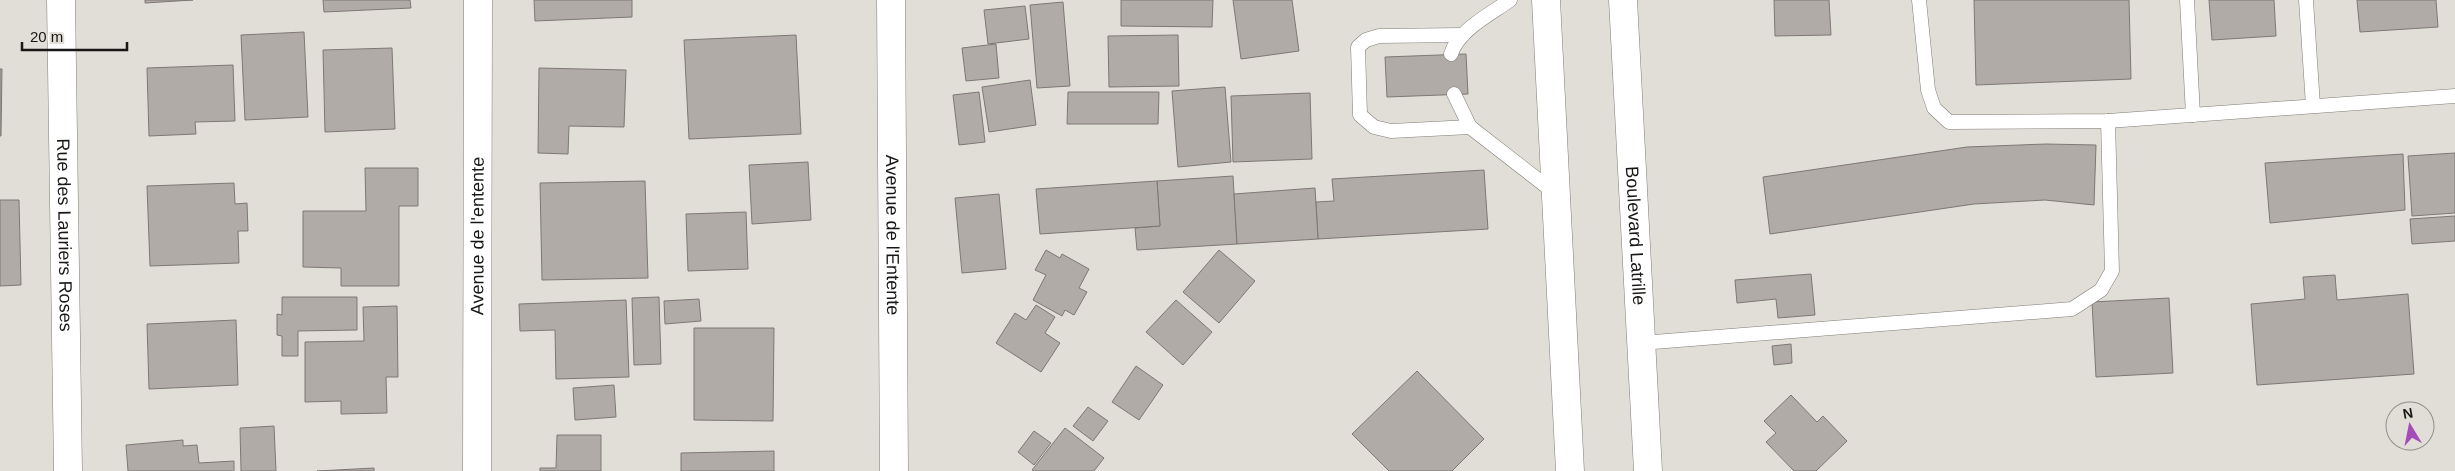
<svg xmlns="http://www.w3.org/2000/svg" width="2455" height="471" font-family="Helvetica,sans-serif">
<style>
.building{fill:#b1aba7;stroke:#7e7874}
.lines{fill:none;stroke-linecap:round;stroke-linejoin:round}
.service-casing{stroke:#807d77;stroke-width:15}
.minor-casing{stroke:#807d77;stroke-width:29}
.tertiary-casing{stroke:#807d77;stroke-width:29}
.secondary-casing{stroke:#807d77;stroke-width:29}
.service{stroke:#fff;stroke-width:14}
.minor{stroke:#fff;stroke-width:28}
.tertiary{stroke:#fff;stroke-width:28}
.secondary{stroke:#fff;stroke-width:28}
.labels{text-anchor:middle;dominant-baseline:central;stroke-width:4;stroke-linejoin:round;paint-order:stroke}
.street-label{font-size:18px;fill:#181715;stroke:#e1ded7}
</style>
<rect width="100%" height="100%" fill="#e1ded7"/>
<g class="building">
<polygon points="145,0 193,0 145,3"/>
<polygon points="323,0 410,0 411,8 324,12"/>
<polygon points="534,0 632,0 632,17 535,21"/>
<polygon points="1121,0 1213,0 1212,27 1121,26"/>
<polygon points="1233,0 1292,0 1299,51 1241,59"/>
<polygon points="1774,0 1829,0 1831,35 1775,36"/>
<polygon points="1974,0 2129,0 2131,79 1976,85"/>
<polygon points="2209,0 2274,0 2276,36 2212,40"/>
<polygon points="2357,0 2436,0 2438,27 2360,32"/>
<polygon points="1063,2 1070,86 1037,88 1030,5"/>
<polygon points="1025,6 1029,39 988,44 984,10"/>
<polygon points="304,32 308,117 245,120 241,35"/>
<polygon points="796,35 801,134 689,139 684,40"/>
<polygon points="1178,35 1179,86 1109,87 1108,36"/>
<polygon points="996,44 999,78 966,81 962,48"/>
<polygon points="392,48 395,129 325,132 323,50"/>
<polygon points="1466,54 1468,94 1387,97 1385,57"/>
<polygon points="233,65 235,121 195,122 196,134 149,136 147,68"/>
<polygon points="539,68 626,70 624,127 569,126 568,154 538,153"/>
<polygon points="0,69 2,69 1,136 0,136"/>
<polygon points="1030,80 1036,125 989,132 982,87"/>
<polygon points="1225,87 1231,162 1178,167 1172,91"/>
<polygon points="979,92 985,142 959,145 953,95"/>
<polygon points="1068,92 1159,92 1158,124 1067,124"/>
<polygon points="1310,93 1312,159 1233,162 1231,96"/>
<polygon points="2046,144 2096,145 2094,205 2045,200 1974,204 1770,234 1763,177 1967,147"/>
<polygon points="2455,153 2455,213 2412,216 2408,156"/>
<polygon points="2403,154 2405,210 2270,223 2265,163"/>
<polygon points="808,162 811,220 752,224 749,165"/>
<polygon points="365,168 418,168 418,206 399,206 399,286 341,286 341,268 303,267 303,211 366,211"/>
<polygon points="1484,170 1488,229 1318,239 1316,202 1334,201 1332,179"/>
<polygon points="1233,176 1237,244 1137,250 1135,228 1160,226 1157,181"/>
<polygon points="645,181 648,278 542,280 540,183"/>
<polygon points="1157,181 1160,226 1040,234 1036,189"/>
<polygon points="234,183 235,204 247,203 248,231 238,231 239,263 150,266 147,186"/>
<polygon points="1315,188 1318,239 1237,244 1234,194"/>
<polygon points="999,194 1006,269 962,273 955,198"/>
<polygon points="0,200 19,200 21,285 0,286"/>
<polygon points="746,212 748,269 688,271 686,214"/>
<polygon points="2455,216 2455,241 2412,244 2410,219"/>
<polygon points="1046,250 1060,258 1062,254 1089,269 1079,288 1087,292 1074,315 1065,310 1062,316 1033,300 1046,275 1035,270"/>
<polygon points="1219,250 1255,281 1219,323 1183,292"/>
<polygon points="1811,274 1815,315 1778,318 1776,299 1737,303 1735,280"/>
<polygon points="2335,275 2337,300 2408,294 2414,374 2257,385 2251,304 2305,299 2303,277"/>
<polygon points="282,297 357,297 357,330 298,331 298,356 282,356 282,336 277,335 277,314 282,315"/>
<polygon points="659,297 661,364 634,365 632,298"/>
<polygon points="2169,298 2173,373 2096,377 2092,302"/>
<polygon points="699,299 701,321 665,324 664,301"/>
<polygon points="626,300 629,377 556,379 555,330 520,331 519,304"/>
<polygon points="1176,300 1212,332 1183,365 1146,332"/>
<polygon points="1036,305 1055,317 1045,333 1060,343 1041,372 996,343 1015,313 1026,320"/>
<polygon points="397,306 398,377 386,377 387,413 341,414 341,401 305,402 305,342 364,341 363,307"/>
<polygon points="236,320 238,385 149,389 147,324"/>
<polygon points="694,328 774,328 773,421 694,420"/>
<polygon points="1791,344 1792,363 1774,365 1772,346"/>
<polygon points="1136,366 1163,385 1139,420 1112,402"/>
<polygon points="1417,371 1484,439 1452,471 1389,471 1352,434"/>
<polygon points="614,385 616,417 575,420 573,388"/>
<polygon points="1791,395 1817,422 1823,416 1847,441 1816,471 1794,471 1766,442 1776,433 1764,421"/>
<polygon points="1088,407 1108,421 1093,441 1073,426"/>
<polygon points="274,426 276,471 241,471 240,428"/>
<polygon points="1065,428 1104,458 1094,471 1034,471 1032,470"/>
<polygon points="1034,431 1051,443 1034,465 1018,452"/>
<polygon points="557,435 601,435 601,471 540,471 540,468 556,468"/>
<polygon points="183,440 183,446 197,445 199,463 234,461 234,471 128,471 126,445"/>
<polygon points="774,451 774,471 681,471 681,453"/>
<polygon points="374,468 374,471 317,471"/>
</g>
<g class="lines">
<g class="service-casing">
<g id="service">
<polyline points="1919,0 1928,90 1934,108 1949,122 2108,121 2455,96"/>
<polyline points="2187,0 2193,115"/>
<polyline points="2306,0 2313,106"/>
<polyline points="1463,35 1379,36 1366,40 1358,47 1360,115 1374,127 1391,131 1470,127"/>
<path d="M 1451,54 C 1458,30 1491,14 1510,0"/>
<polyline points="1454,94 1470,127 1555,193"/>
<polyline points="1641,343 2072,309 2101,290 2112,271 2108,121"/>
</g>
</g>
<g class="minor-casing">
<g id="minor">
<path id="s1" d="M 61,0 L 68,471"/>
<path id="s2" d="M 477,471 L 478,0"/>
</g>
</g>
<g class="tertiary-casing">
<g id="tertiary">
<path id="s3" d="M 891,0 L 894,471"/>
</g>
</g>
<g class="secondary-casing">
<g id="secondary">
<polyline points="1546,0 1570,471"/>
<path id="s4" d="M 1623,0 L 1648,471"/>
</g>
</g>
<use href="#service" class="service"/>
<use href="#minor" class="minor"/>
<use href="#tertiary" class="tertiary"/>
<use href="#secondary" class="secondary"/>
</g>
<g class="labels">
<g class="street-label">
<text stroke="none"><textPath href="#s2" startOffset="235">Avenue de l'entente</textPath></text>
<text stroke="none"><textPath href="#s4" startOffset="236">Boulevard Latrille</textPath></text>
<text stroke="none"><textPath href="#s1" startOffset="235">Rue des Lauriers Roses</textPath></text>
<text stroke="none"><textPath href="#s3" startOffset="235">Avenue de l'Entente</textPath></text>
</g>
</g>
<g transform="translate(2410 426) rotate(350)"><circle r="24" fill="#e1ded7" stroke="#918e89"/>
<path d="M0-4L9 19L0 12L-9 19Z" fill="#a54cb8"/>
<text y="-8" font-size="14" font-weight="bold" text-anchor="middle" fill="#181715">N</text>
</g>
<path d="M22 42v8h105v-8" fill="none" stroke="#181715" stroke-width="2.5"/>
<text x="30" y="42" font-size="15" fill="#181715" stroke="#e1ded7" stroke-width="4" paint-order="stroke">20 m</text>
</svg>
